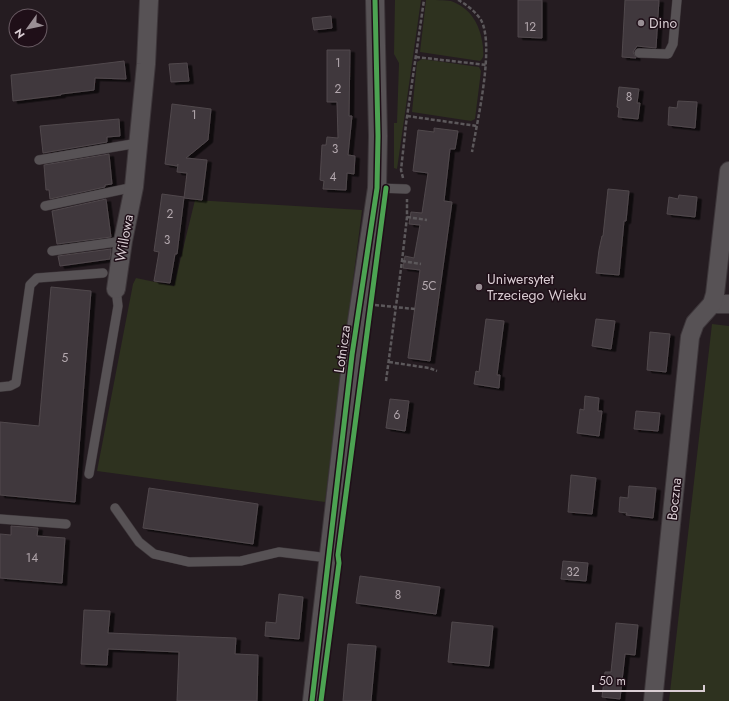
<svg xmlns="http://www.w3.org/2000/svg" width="729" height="701" font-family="Jost,sans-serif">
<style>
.green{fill:#2e321f}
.building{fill:#40383d;stroke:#50484c;filter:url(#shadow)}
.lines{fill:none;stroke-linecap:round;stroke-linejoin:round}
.service-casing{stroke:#3d363a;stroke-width:10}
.minor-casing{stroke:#3d363a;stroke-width:20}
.path{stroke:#5c585b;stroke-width:2.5;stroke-dasharray:4 2;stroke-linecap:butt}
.service{stroke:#575255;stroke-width:9}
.minor{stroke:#575255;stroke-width:18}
.cycleway-casing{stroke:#1f0f18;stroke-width:8}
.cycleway{stroke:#4ca352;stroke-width:5}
.poi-dot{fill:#9a8f95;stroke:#1f0f18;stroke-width:1.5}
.labels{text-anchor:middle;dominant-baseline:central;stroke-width:3;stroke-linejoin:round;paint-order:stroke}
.number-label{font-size:12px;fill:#b3a8ae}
.poi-label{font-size:14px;fill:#d9cdd3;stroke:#1f0f18;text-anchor:start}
.street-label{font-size:14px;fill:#d9cdd3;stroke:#1f0f18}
</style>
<defs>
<filter id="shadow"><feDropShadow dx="4.5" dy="2.5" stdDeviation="0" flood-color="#0009"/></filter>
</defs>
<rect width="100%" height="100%" fill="#251c21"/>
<g class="green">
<polygon points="395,0 421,0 397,169 394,168 394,123 397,123 399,63 394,54"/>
<path d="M 426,0 C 434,0 445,0 451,1 C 471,8 481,26 483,47 C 483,53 485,57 480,61 L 420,52 Z"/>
<polygon points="422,59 479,67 481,71 475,119 471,121 412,112 417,62"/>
<polygon points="195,200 362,210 325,502 97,471 133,284 136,278 174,286"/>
<polygon points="712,324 729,326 729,701 669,701"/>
</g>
<g class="building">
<polygon points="518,0 542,0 542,38 518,37"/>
<polygon points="625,0 659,0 656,48 637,46 633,52 636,58 622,57"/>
<polygon points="331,16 332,28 314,30 312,18"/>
<polygon points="327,50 350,50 349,116 352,116 348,155 355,156 354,174 347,173 346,190 323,189 324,181 320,180 322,145 326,145 327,137 338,138 337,102 327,102"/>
<polygon points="124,61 126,79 95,78 94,90 61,94 61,95 13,101 11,75"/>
<polygon points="187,63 189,81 171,82 169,64"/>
<polygon points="619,87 639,89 637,103 640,103 638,119 618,117 619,108 617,107"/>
<polygon points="678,101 697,102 695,128 668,125 669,107 677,108"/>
<polygon points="172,104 211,109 208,140 186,158 207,160 202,200 184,198 187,173 177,172 178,164 177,166 165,164"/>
<polygon points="119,119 120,136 107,137 107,142 43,153 40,126"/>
<polygon points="434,128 458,131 455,149 450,149 444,201 452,202 430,361 408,358 420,270 403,268 405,256 414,258 420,225 409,224 411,212 422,213 428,173 413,171 418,130 434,132"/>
<polygon points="109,154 112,184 105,185 105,187 50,199 49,190 46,190 44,165"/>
<polygon points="608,189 629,191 626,221 624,221 619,275 596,273 599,250 602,236 603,236"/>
<polygon points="162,194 184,197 177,254 175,254 170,283 154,281 159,252 154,251"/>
<polygon points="679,195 697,197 695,217 667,214 669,197 678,199"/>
<polygon points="106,199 111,237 57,244 52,211"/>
<polygon points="111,249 110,259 60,266 58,256"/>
<polygon points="51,287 91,291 75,502 0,495 0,422 39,426"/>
<polygon points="486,319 504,321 497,375 500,375 499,388 474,384 476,371 479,372"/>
<polygon points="596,319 615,321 611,349 592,346"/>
<polygon points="650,332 670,334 666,372 647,370"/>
<polygon points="585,396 599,398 598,411 602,411 599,436 577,433 580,409 584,410"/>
<polygon points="390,399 409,401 405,431 386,428"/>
<polygon points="636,411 660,413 658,431 634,429"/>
<polygon points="571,475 596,478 592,514 568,512"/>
<polygon points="629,486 656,488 653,518 626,515 627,513 619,512 620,497 628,498"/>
<polygon points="149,488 258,504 253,544 143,528"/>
<polygon points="11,526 38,528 37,536 65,538 62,583 0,578 0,534 11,535"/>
<polygon points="563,561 588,563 586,581 561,579"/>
<polygon points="360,576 440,587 436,614 356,603"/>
<polygon points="279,594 303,597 299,639 265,636 266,622 276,623"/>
<polygon points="84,610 110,611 108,633 236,638 235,654 258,655 257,701 177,701 179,652 108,649 107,665 81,664"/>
<polygon points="452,622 493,626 489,666 448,662"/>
<polygon points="616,623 638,625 635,655 625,654 620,699 602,697 605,672 611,672"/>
<polygon points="348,644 376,646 371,701 343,701"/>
</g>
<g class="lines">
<g class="service-casing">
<g id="service">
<polyline points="639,53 668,54 673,44 677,0"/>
<polyline points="39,160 138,143"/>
<polyline points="377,188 406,189"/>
<polyline points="45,206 134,187"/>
<polyline points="52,251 123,241"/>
<polyline points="0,387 10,386 16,383 30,285 37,278 103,273"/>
<polyline points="89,474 118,306 116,289"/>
<polyline points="115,508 139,542 154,554 189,562 241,561 279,552 329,558"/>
<polyline points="0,519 66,524"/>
</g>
</g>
<g class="minor-casing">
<g id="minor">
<polyline points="116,289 123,241 134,187 146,64 149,0"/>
<polyline points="712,304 729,304"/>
<polyline points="312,701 352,355 377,188 378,136 375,0"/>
<polyline points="653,701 690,337 695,323 712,304 715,294 729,171"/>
</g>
</g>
<g class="path">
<path d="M 458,0 C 466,4 476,12 481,20 C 495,46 477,122 472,152"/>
<polyline points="416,57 487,65"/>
<polyline points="407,116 477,126"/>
<polyline points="403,178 401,170 406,124 424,0"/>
<polyline points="407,217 427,220"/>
<polyline points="402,261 421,264"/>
<polyline points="375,305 415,309"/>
<polyline points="389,362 429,368 437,371"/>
<polyline points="386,381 402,261 407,217 407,199"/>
</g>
<use href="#service" class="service"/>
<use href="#minor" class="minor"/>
<g class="cycleway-casing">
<g id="cycleway">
<polyline points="312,701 352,355 377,188 378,136 375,0"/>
<polyline points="321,701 339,563 338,555 386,188"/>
</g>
</g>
<use href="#cycleway" class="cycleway"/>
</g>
<g class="poi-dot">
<circle cx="641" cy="23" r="4"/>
<circle cx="479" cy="287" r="4"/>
</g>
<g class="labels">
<g class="number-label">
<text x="530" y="27">12</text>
<text x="338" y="63">1</text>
<text x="338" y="89">2</text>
<text x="629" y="97">8</text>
<text x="194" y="115">1</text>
<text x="335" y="149">3</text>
<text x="333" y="177">4</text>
<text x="170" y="214">2</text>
<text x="167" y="240">3</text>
<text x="429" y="286">5C</text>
<text x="65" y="358">5</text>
<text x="397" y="415">6</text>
<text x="32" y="558">14</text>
<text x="573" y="572">32</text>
<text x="398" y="595">8</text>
</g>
<g class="poi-label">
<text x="649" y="23">Dino</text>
<text x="487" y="279">Uniwersytet<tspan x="487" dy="16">Trzeciego Wieku</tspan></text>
</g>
<g class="street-label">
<text transform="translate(124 238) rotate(-80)">Willowa</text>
<text transform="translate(342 349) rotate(-82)">Lotnicza</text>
<text transform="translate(674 499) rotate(-84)">Boczna</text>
</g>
</g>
<g transform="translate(28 28) rotate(237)"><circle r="19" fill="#1f0f18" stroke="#695b63"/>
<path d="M0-3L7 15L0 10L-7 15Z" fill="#9a8f95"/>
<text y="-6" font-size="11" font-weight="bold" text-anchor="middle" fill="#d9cdd3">N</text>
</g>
<path d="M593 685v6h111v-6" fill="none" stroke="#d9cdd3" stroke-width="2"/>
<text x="599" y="685" font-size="12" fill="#d9cdd3" stroke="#1f0f18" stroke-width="3" paint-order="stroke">50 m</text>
</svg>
